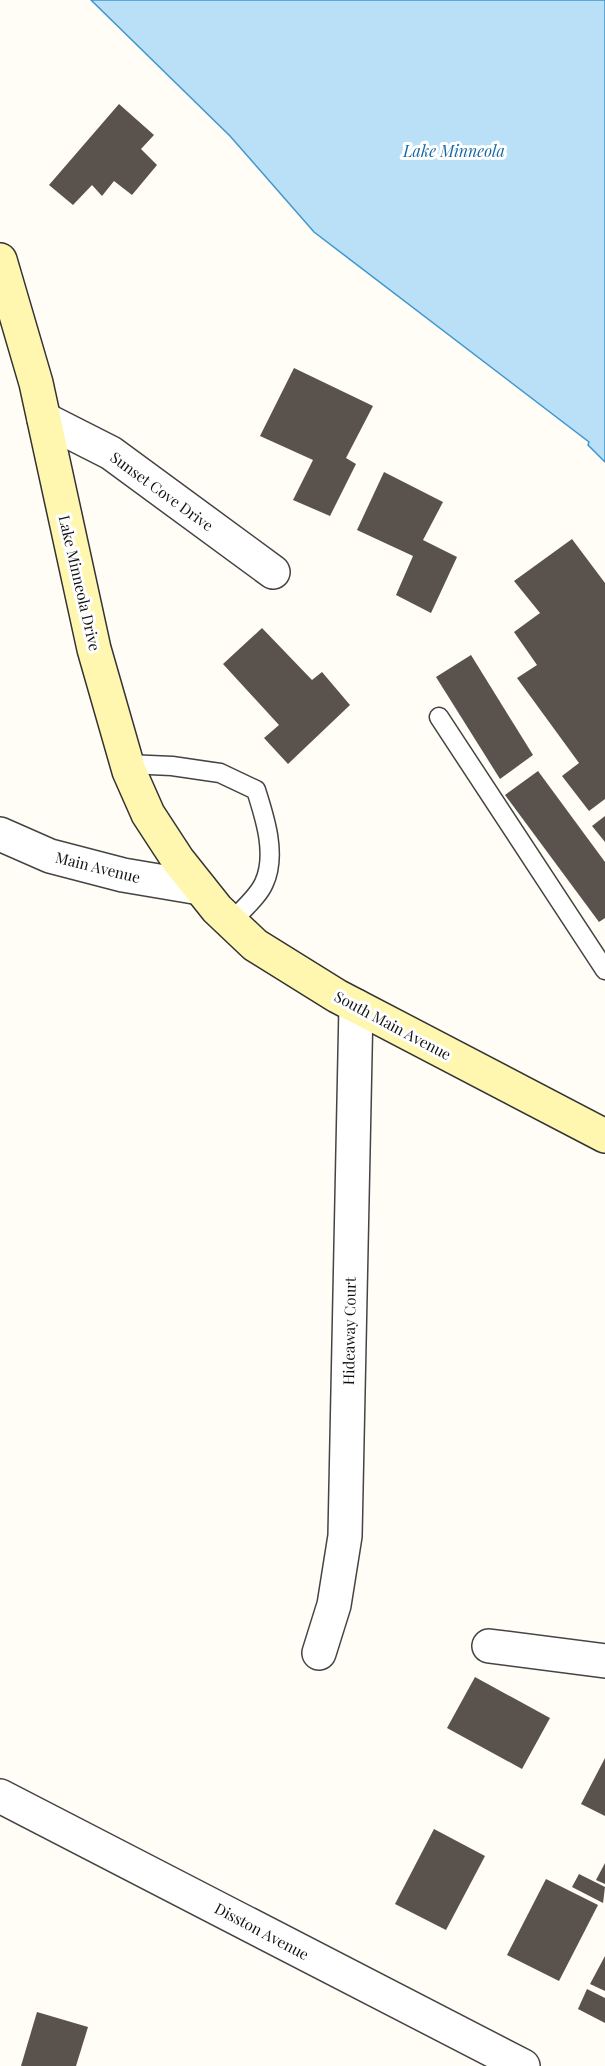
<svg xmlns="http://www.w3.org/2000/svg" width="605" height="2066" font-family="'Playfair Display',serif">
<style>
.water{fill:#b9e0f7;stroke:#3f96cf;stroke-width:1.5}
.building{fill:#5a524d}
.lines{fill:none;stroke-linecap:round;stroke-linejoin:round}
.lane-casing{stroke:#444;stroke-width:21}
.street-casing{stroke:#444;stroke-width:36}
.secondary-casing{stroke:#333;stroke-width:36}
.lane{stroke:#fff;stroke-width:18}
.street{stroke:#fff;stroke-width:33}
.secondary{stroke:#fff6b0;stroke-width:33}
.labels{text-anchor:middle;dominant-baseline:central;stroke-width:6;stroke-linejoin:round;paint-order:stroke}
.street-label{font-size:15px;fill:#111;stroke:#fff}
.water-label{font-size:16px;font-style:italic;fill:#1768a6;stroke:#fff}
</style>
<rect width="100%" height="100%" fill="#fffdf5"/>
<polygon class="water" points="91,0 605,0 605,462 588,445 589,442 314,232 230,136"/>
<g class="building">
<polygon points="119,104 154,135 141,149 157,165 132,195 114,181 102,196 92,185 73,205 49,185"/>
<polygon points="294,368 373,406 346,458 356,464 330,516 293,500 313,460 260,436"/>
<polygon points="384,472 443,502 423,540 457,557 431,613 396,595 413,556 357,530"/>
<polygon points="572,539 605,583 605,799 589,811 562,776 579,763 517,678 537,665 514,632 540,613 514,581"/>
<polygon points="262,628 312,680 322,672 350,705 288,764 264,738 279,725 223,664"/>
<polygon points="471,655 533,755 500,779 436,677"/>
<polygon points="538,771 605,862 605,918 599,922 505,795"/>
<polygon points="605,816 605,842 592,826"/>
<polygon points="475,1677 550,1718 522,1769 447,1728"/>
<polygon points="605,1758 605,1816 581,1804"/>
<polygon points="434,1829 485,1856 446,1930 395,1904"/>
<polygon points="605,1863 605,1884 596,1880"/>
<polygon points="579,1874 605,1887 603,1903 572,1887"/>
<polygon points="546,1879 598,1905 559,1981 507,1955"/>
<polygon points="605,1956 605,1991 590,1984"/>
<polygon points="587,1989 605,1998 605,2023 578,2009"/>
<polygon points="37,2012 88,2027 76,2066 21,2066"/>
</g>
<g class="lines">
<g class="lane-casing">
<g id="lane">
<polyline points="439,717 605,970"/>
<path d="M 127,764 L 172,766 L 220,773 L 256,790 C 265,818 277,855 264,883 C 258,897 241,911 231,922"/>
</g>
</g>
<g class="street-casing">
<g id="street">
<polyline points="44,419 111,453 273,572"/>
<polyline points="0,834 50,856 123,875 200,888"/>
<polyline points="489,1646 605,1661"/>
<polyline points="319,1653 334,1605 345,1536 356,1006"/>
<polyline points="0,1796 523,2066"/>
</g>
</g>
<g class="secondary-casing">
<polyline id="secondary" points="0,260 36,383 94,649 129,771 148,814 178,860 217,909 255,945 337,996 605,1136"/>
</g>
<use href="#lane" class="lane"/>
<use href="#street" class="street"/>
<use href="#secondary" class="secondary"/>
</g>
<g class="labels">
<g class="street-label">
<text transform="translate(162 491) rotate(36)">Sunset Cove Drive</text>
<text transform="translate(80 583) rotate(77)">Lake Minneola Drive</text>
<text transform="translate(98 867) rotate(14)">Main Avenue</text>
<text transform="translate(393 1025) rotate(28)">South Main Avenue</text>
<text transform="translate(349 1331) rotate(-89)">Hideaway Court</text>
<text transform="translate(262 1931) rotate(28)">Disston Avenue</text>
</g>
<g class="water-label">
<text x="454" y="150">Lake Minneola</text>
</g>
</g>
</svg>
